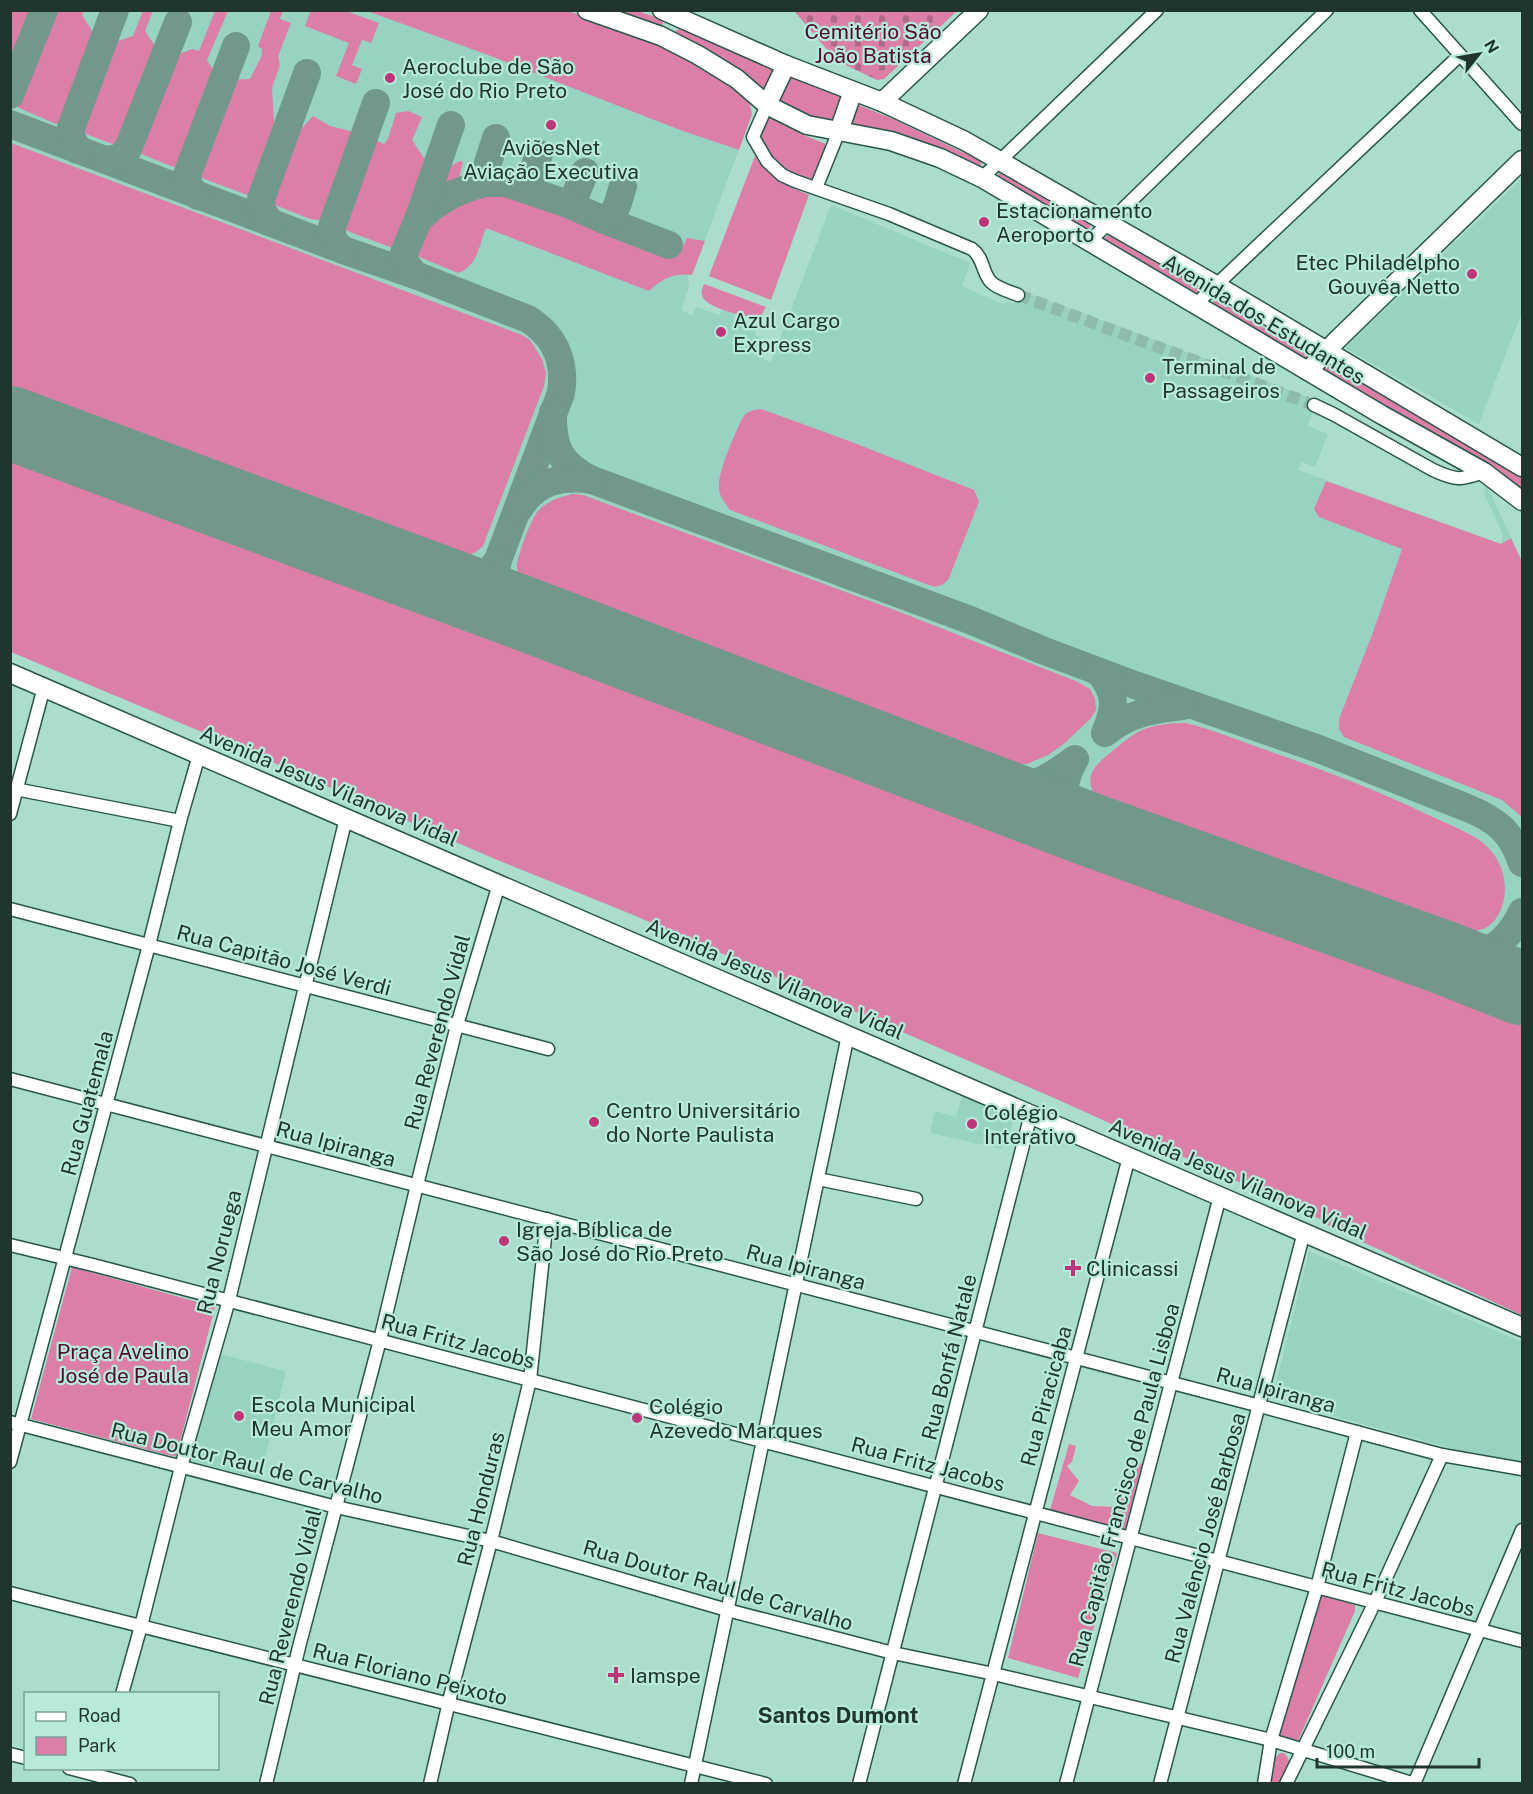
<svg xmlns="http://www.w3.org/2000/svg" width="1533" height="1794" font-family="'Public Sans',sans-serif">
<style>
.built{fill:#98d3c1}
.green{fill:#db7fa6}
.cemetery{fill:url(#cemetery-stones)}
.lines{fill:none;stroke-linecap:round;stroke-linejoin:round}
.taxiway{stroke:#72988c;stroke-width:28}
.runway{stroke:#72988c;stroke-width:74}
.street-tunnel{stroke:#8fbbad;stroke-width:12;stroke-dasharray:12 6;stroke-linecap:butt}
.street-casing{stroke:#28564a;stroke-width:15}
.secondary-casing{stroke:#28564a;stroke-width:21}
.street{stroke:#fff;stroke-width:12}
.secondary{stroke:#fff;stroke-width:18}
.poi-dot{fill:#bc3679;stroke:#b8eada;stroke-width:2}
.labels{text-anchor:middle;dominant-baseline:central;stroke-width:4.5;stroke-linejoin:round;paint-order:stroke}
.park-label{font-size:21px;fill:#4f0c2f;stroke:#b8eada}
.poi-label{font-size:21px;fill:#21352f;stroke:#b8eada;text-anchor:start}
.street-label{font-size:21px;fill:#21352f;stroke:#b8eada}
.neighbourhood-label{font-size:22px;font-weight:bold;fill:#21352f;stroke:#b8eada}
</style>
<defs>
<pattern id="cemetery-stones" width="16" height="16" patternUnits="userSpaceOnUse" patternTransform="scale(1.5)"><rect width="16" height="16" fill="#db7fa6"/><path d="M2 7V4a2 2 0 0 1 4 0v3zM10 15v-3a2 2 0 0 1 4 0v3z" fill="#b16988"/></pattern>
</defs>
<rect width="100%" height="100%" fill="#abddcd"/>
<g class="built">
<polygon points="10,11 569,11 635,33 752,114 692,275 688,275 689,288 681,310 693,315 696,307 719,315 722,310 735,314 733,322 756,330 755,335 762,338 756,356 771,362 831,205 970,263 962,286 1004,305 1007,301 1014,304 1020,290 1316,400 1308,426 1328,434 1315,467 1302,462 1298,470 1501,544 1503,534 1484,494 1486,487 1488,488 1522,561 1522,1315 1332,1228 1318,1218 1061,1101 631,914 495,859 226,742 11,652"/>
<polygon points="1522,178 1522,312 1479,424 1345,348"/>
<polygon points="963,1091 1014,1117 1010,1132 1006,1131 1002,1149 930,1133 935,1111 956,1117"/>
<polygon points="1309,1251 1522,1342 1522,1458 1519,1467 1272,1399"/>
<polygon points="220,1354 286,1371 260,1479 189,1460"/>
</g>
<g class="green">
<polygon points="11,10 37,11 11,76 10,11"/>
<polygon points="311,10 346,11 379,23 371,43 362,40 352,65 362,69 356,84 336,76 349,43 305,26"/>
<polygon points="52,11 84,11 82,15 91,29 95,43 68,119 62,123 56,124 19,108 16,103 16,98"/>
<polygon points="143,11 153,11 145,31 159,52 123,143 118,146 83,133 79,124 109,48 115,42 133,36"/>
<polygon points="215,11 228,11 207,60 217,76 183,165 173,167 139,153 136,149 172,57 192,49 199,51"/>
<polygon points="271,11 283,11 280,19 291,23 278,56 280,65 272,88 275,140 255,193 250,196 199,177 196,174 196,167 228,80 250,79 262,55 262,49 258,46"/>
<polygon points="367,11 568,11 635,33 693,61 731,83 749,100 752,114 739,150 680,130 488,55"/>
<polygon points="607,11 638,11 661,19 663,23 662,27"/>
<polygon points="682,28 774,70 769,89 762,92 675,38 676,30"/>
<polygon points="788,72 846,94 835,122 810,119 774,101"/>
<polygon points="856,104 893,119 981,161 981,168 851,126 851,108"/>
<polygon points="408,111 422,117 412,140 430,167 403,241 401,245 395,249 342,229 339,224 370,138 384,144 388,139 396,113"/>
<path d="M 769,115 L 801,134 L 826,144 L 813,182 C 783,170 776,167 759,138 Z"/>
<path d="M 313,116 L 330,126 L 358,133 C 352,150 336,210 325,221 L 310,219 L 270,203 L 267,196 L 286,145 Z"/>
<path d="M 11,143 L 522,335 L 530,340 L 542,359 L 546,373 L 544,386 L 483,546 C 474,555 464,558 451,559 L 11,397 Z"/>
<path d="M 755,156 C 768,177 787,186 809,195 L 771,300 L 709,276 Z"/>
<path d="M 460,161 L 463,162 L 457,186 L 442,192 L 435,191 C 434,174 447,168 460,161 Z"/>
<polygon points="1000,173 1090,223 1090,227 1087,232 995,177"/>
<path d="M 490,189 L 516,192 L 679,254 L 687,238 L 705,241 L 692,275 C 674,273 663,278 649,291 L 486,228 C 479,245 478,266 458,273 L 417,256 L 414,252 L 414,249 C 418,240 421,230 426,222 C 436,204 472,194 490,189 Z"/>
<polygon points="1109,235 1199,288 1199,292 1197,296 1104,244 1103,239"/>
<path d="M 704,284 L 766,307 L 761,316 C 750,320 709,308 703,298 C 700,293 702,289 704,284 Z"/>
<polygon points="1217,300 1308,354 1308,360 1304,364 1212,306 1214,301"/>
<polygon points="1328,365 1443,429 1522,476 1522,491 1322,370"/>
<path d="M 761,409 L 849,441 L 974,490 L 979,502 L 948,580 L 942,585 L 934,587 L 730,510 C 725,503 719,496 719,488 C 717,474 735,433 742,419 C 747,411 752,410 761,409 Z"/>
<polygon points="10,455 796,745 1033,840 1510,1014 1518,1010 1522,997 1522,1315 1332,1228 1318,1218 1061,1101 631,914 495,859 226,742 11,652"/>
<polygon points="1326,481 1501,544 1511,538 1522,562 1522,817 1502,800 1344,737 1339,729 1339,719 1372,635 1402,549 1319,517 1314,509"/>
<path d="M 572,494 L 583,495 L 900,612 L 1078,682 L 1090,689 L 1095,699 L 1096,710 L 1090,719 L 1065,743 L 1048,755 L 1027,764 L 995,764 L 834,699 L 530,588 C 523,583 518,576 517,568 C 515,561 532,517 538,511 C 547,501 560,497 572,494 Z"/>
<path d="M 1185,723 C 1212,729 1237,740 1263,749 C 1318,768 1372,788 1424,813 C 1443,822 1465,830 1482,842 C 1504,859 1512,891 1498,915 C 1488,934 1468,933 1450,931 L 1313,879 L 1099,802 C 1080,776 1095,765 1116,748 C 1126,740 1135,732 1147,728 C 1160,724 1172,723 1185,723 Z"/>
<polygon points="72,1267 215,1307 176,1457 31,1419"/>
<polygon points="1069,1444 1076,1446 1072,1462 1067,1466 1079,1481 1070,1495 1092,1506 1117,1507 1115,1490 1132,1483 1129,1478 1133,1461 1142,1464 1125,1530 1121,1533 1051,1513 1050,1510"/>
<polygon points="1038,1533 1117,1553 1078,1678 1008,1658"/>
<polygon points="1318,1593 1355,1605 1355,1611 1298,1741 1280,1735"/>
<path d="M 1280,1753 L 1284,1753 C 1294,1762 1287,1773 1282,1783 L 1268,1784 L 1273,1760 Z"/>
</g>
<polygon class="cemetery" points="794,11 957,11 884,79 877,80 837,61"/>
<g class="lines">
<g class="taxiway">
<polyline points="10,95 44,10"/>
<path d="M 10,124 L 343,250 L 415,275 L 528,319 C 555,336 566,362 561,393 L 498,560"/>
<polyline points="78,150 71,137 71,128 115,10"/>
<polyline points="105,160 119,158 128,149 178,22"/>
<polyline points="478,185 482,181 496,138"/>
<polyline points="522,187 526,186 529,183 539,154"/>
<polyline points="198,196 189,187 187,175 236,46"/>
<polyline points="568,204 574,198 585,172"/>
<polyline points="418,220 432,207 453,194 482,183 506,183 568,204 604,220 669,245"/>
<path d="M 604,220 C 617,216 619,198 623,186"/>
<polyline points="270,222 262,211 261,199 307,73"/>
<path d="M 343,250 C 335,244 331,238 332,227 L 376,103"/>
<polyline points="415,275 405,263 404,253 418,220 451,125"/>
<path d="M 553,412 C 552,448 560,464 592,480 L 970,620 L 1042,650 L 1132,684 L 1319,749 L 1470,809 C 1498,821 1512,833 1522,863"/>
<path d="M 519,509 C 536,481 562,475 592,480"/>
<path d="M 444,584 C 471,589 483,582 498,560 C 492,586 502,599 523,613"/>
<path d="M 1099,672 C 1117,694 1116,707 1105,733 C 1129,713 1154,709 1183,706"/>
<path d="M 968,783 C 980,785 993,789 1006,789 C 1033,789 1055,774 1075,759 C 1057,791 1063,807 1091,830"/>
<path d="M 1445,958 C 1484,956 1505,948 1522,912"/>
</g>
<polyline class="runway" points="10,423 523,613 1091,830 1445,958 1521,988"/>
<polyline class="street-tunnel" points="1018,295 1314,405"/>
<g class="street-casing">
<g id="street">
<polyline points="1420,10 1522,124"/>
<path d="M 767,105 L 753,137 L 767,161 L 782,175 L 795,181 L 889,214 L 972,249 C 984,258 982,273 991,282 C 998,289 1009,291 1018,295"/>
<polyline points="982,178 1157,10"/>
<polyline points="816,188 839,131"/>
<polyline points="1089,242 1327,10"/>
<polyline points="1195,305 1460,55"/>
<path d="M 1314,405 L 1333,414 L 1433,470 C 1457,481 1460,480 1484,472"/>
<polyline points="10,788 180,821"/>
<polyline points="10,814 44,687"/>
<polyline points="10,909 548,1049"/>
<polyline points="10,1079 1260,1406 1442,1455 1522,1469"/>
<polyline points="818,1179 916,1199"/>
<polyline points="10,1245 93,1265 1522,1641"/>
<polyline points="10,1422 336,1507 491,1541 727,1610 893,1653 994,1674 1271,1740 1415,1784"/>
<polyline points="10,1462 149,945 180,821 199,755"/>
<polyline points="10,1593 766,1784"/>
<polyline points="122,1694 141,1626 181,1467 229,1300 346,818"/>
<polyline points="10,1754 26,1758"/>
<polyline points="69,1768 130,1784"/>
<polyline points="266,1784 299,1647 380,1340 417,1185 457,1025 499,884"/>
<polyline points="430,1784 452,1689 491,1541 530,1380 547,1219"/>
<polyline points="691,1784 848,1035"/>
<polyline points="859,1784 1031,1114"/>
<polyline points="964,1784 1129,1157"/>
<polyline points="1066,1784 1220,1196"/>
<polyline points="1160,1784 1304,1232"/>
<polyline points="1264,1784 1271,1740 1317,1587 1357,1432"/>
<polyline points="1286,1784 1375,1602 1442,1455"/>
<polyline points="1414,1784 1522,1530"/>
</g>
</g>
<g class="secondary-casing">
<g id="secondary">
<polyline points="587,10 661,36 698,55 737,79 767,105 807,125 891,141 940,158 982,178 1382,415 1484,472 1522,501"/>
<polyline points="662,10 786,65 882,102 965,141 1216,285 1522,467"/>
<polyline points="882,102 979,10"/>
<polyline points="767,105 786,65"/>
<polyline points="839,131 853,91"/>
<polyline points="1308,371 1336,341 1522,160"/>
<polyline points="10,673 1522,1327"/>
</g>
</g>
<use href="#street" class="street"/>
<use href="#secondary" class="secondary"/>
</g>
<g class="poi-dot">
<circle cx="390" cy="78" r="6"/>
<circle cx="551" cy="125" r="6"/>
<circle cx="984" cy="222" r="6"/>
<circle cx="1472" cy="274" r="6"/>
<circle cx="721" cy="332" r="6"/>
<circle cx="1150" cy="378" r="6"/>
<circle cx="594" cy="1122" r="6"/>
<circle cx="972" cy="1124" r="6"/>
<circle cx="504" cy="1241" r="6"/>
<path d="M1070 1259h6v6h6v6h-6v6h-6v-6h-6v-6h6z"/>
<circle cx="239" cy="1416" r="6"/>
<circle cx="637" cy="1418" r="6"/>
<path d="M613 1666h6v6h6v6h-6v6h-6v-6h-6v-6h6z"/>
</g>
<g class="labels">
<g class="park-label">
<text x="873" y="31">Cemitério São<tspan x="873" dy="24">João Batista</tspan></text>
<text x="123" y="1351">Praça Avelino<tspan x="123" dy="24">José de Paula</tspan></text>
</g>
<g class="poi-label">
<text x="402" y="66">Aeroclube de São<tspan x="402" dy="24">José do Rio Preto</tspan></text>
<text x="551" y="147" text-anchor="middle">AviõesNet<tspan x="551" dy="24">Aviação Executiva</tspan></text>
<text x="996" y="210">Estacionamento<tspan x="996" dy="24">Aeroporto</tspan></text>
<text x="1460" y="262" text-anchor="end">Etec Philadelpho<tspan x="1460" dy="24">Gouvêa Netto</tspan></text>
<text x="733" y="320">Azul Cargo<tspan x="733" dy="24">Express</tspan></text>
<text x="1162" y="366">Terminal de<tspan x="1162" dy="24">Passageiros</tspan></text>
<text x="606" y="1110">Centro Universitário<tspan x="606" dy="24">do Norte Paulista</tspan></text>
<text x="984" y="1112">Colégio<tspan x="984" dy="24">Interativo</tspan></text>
<text x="516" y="1229">Igreja Bíblica de<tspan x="516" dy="24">São José do Rio Preto</tspan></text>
<text x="1086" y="1268">Clinicassi</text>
<text x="251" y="1404">Escola Municipal<tspan x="251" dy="24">Meu Amor</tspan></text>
<text x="649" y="1406">Colégio<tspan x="649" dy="24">Azevedo Marques</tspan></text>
<text x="630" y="1675">Iamspe</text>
</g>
<g class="street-label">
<text transform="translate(1264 319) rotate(31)">Avenida dos Estudantes</text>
<text transform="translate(329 786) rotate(23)">Avenida Jesus Vilanova Vidal</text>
<text transform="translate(284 960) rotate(15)">Rua Capitão José Verdi</text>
<text transform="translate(775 979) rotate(23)">Avenida Jesus Vilanova Vidal</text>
<text transform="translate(437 1032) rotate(-75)">Rua Reverendo Vidal</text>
<text transform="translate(87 1103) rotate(-75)">Rua Guatemala</text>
<text transform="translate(336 1144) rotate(15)">Rua Ipiranga</text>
<text transform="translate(1238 1179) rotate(23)">Avenida Jesus Vilanova Vidal</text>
<text transform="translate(219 1252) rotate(-76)">Rua Noruega</text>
<text transform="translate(806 1267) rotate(15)">Rua Ipiranga</text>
<text transform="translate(458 1341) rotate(15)">Rua Fritz Jacobs</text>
<text transform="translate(949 1357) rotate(-76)">Rua Bonfá Natale</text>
<text transform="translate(1276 1390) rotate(15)">Rua Ipiranga</text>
<text transform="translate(1046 1396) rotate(-75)">Rua Piracicaba</text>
<text transform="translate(247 1463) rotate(14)">Rua Doutor Raul de Carvalho</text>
<text transform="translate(928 1464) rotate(15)">Rua Fritz Jacobs</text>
<text transform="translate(1124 1485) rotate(-75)">Rua Capitão Francisco de Paula Lisboa</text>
<text transform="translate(481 1499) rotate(-76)">Rua Honduras</text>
<text transform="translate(1205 1538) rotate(-75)">Rua Valêncio José Barbosa</text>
<text transform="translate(718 1585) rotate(16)">Rua Doutor Raul de Carvalho</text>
<text transform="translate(1398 1589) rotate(15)">Rua Fritz Jacobs</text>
<text transform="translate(290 1607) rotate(-76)">Rua Reverendo Vidal</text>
<text transform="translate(410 1674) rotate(14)">Rua Floriano Peixoto</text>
</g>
<g class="neighbourhood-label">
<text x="838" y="1715">Santos Dumont</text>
</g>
</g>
<rect width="1533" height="1794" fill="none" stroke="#21352f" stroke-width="24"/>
<rect x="24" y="1692" width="195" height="78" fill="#b8eada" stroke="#7ca296" stroke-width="1.5"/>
<rect x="36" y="1712" width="30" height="9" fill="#ffffff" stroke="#7ca296" stroke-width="1.5"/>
<text x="78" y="1722" font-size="18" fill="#21352f">Road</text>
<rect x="36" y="1737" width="30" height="18" fill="#db7fa6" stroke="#7ca296" stroke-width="1.5"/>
<text x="78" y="1752" font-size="18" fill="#21352f">Park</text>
<g transform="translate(1479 54) rotate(59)" stroke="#b8eada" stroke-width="4.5" paint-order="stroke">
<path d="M0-4.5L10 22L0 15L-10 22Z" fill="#21352f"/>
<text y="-9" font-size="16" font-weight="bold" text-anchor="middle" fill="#21352f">N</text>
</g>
<path d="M1317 1758v9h162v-9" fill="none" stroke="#21352f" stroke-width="3"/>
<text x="1326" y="1758" font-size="18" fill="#21352f" stroke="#b8eada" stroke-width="4.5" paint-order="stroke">100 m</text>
</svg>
